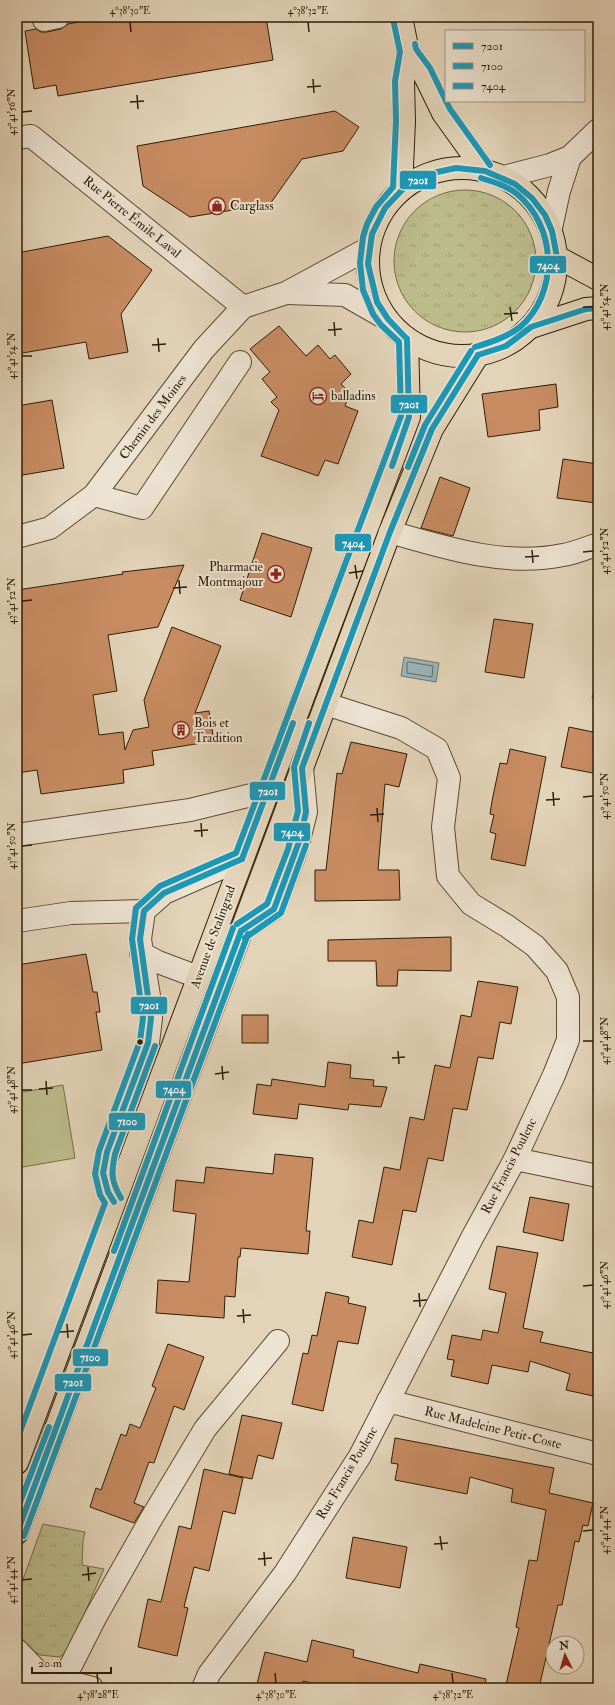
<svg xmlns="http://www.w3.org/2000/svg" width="615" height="1705" font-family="'IM FELL Double Pica',serif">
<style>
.grass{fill:url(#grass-tufts);stroke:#756c47}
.green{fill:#bcbb8a;stroke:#756c47}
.water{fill:#99b6b9;stroke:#6e7971}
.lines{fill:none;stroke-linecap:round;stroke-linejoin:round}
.shore{stroke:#646a5e;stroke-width:1}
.building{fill:#c88c63;stroke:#2e1d04}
.minor-casing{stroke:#5b4b31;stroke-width:24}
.major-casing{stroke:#2e1d04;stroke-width:24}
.minor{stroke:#ede3d2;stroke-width:22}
.major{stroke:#e3d4b9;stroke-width:22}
.bus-1-casing{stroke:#ede3d2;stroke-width:9}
.bus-2-casing{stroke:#ede3d2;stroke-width:9}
.bus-3-casing{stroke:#ede3d2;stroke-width:9}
.bus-1{stroke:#1c98b7;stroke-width:6}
.bus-2{stroke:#1c98b7;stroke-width:6}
.bus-3{stroke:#1c98b7;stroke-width:6}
.ticks{fill:none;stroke:#2e1d04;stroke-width:1.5}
.bus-dot{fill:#2e1d04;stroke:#ede3d2;stroke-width:1.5}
.labels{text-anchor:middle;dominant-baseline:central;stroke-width:4;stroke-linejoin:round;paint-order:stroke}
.poi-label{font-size:13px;fill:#2e1d04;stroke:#ede3d2;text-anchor:start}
.street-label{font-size:13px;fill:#2e1d04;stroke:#ede3d2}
.line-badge{stroke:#ede3d2;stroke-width:1.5}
.badge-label{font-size:11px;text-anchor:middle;font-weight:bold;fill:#fff}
.neatline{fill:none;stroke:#2e1d04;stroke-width:1.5}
.ticks-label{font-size:10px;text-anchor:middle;fill:#2e1d04}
</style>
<defs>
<pattern id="grass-tufts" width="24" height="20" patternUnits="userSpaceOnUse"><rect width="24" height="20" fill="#bcbb8a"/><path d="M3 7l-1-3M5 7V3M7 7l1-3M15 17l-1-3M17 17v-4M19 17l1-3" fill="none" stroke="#a2a075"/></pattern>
</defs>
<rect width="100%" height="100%" fill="#e3d4b9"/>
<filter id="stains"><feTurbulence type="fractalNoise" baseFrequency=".005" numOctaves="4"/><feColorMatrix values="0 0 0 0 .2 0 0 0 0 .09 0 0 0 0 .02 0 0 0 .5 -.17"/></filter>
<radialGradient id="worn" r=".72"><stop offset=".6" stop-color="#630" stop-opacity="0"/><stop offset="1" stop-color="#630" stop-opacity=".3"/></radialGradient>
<g class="grass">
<circle cx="465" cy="261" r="71"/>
<polygon points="43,1524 85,1532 83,1541 82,1565 104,1569 69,1649 60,1657 40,1655 26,1646 17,1632 17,1596"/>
</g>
<polygon class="green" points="63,1085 75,1158 17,1168 17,1093"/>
<g class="water">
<polygon points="404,657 439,663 436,682 401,676"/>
<polygon points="596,683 598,683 598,700 592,698"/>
</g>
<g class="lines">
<polygon class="shore" points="409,662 433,666 432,677 407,673 407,663"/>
</g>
<g class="building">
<polygon points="107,17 266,17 273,60 58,96 56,85 34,89 25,31 36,29 41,32 47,32 61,29 68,24"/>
<polygon points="335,111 359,127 343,151 302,159 270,204 190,217 143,186 137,146"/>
<polygon points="108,236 152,270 121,314 128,352 89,359 86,342 17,354 17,253"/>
<polygon points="279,326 306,356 318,345 330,359 335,355 351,374 341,384 350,393 345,406 358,411 338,464 325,460 318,476 261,456 279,410 271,402 277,397 262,379 270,372 250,349"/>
<polygon points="556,384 558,407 539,410 540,430 488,437 482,394"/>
<polygon points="52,400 64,468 17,476 17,406"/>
<polygon points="563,459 598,464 598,491 596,503 557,498"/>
<polygon points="440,477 470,488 453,536 421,528"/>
<polygon points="262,533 312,548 291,617 240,600"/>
<polygon points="184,565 158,627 108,635 117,691 93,695 99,735 123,732 125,750 133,730 149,727 144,700 172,627 221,646 195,713 209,711 214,741 152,751 154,765 123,770 124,783 41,794 37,770 17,773 17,590 123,574 122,572"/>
<polygon points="494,619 533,624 524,678 485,672"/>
<polygon points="569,727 598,733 598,774 561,767"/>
<polygon points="351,742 407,754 399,787 385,784 378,870 399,870 400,900 315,901 315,870 326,870 337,773 342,774"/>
<polygon points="510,749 546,757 525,866 491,859 496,834 490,832 494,815 490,814 492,801 500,763 507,764"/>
<polygon points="451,937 451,971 398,970 397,986 377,986 376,961 328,961 328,940"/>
<polygon points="86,954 93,992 97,992 100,1012 96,1012 102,1050 17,1064 17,965"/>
<polygon points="478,981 518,987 511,1024 500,1022 493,1059 478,1057 467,1110 453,1108 443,1161 428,1158 416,1212 403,1210 392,1265 352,1257 359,1220 373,1223 384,1167 400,1170 410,1117 424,1120 435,1065 450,1068 461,1015 471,1017"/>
<rect x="242" y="1015" width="26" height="28"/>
<polygon points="328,1062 351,1065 350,1078 374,1080 373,1086 387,1087 381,1107 349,1104 348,1110 299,1104 297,1119 253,1114 257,1084 271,1086 272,1079 325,1087"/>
<polygon points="275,1154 313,1158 306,1231 310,1231 308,1254 241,1248 240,1257 238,1257 235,1297 225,1296 224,1318 156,1313 158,1280 189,1282 196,1214 173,1211 176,1180 204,1183 206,1167 273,1174"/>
<polygon points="530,1197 569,1204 563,1241 523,1232"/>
<polygon points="497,1246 538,1253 523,1328 543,1332 540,1342 598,1354 598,1397 566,1390 570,1374 530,1361 528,1372 492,1365 488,1384 451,1376 454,1360 447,1359 452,1335 481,1340 483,1330 498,1333 506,1293 489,1289"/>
<polygon points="326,1292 349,1297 348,1303 366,1307 358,1344 338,1341 323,1411 292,1404 303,1353 308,1354 312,1335 317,1336"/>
<polygon points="168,1344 204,1357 184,1410 174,1406 154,1463 149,1462 134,1503 144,1507 134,1523 90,1507 96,1488 101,1490 121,1434 126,1436 130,1424 140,1428 156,1388 152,1386"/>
<polygon points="242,1415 282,1423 273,1459 258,1455 252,1479 229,1474"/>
<polygon points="395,1438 554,1468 549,1493 593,1503 588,1526 583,1525 579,1542 575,1541 562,1605 558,1605 539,1688 518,1688 506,1685 519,1628 516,1627 529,1560 537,1561 546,1510 511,1502 513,1489 470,1477 467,1494 395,1480 398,1464 391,1463"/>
<polygon points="204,1469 243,1478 235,1514 223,1511 209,1571 194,1567 184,1607 188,1608 177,1656 138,1647 148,1599 161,1602 179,1526 191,1529"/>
<polygon points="353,1537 407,1547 400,1588 346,1578"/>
<polygon points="312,1640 354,1650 353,1657 418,1673 420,1664 486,1679 485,1688 331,1688 303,1681 301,1688 256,1688 265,1652 307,1662"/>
</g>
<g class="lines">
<g class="minor-casing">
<g id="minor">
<polyline points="44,20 58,17"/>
<polyline points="17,138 31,136 243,307"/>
<polyline points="504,177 550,165 570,157 598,130"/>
<polyline points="551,228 559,191 570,157"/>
<polyline points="287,293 345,295 387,319"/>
<polyline points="94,495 142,508 240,362"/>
<path d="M 390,532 C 446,548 505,567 563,555 C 575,553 587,548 598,544"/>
<polyline points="17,537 50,528 94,495 204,349 243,307 286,293 369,248"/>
<polyline points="17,835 190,810 268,791"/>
<polyline points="17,921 71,913 144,911"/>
<polyline points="241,931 274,909 296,851 306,812 302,768"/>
<polyline points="141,953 158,962 198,977"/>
<polyline points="515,1159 598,1176"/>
<polyline points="114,1202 108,1192 103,1173 107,1152 148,1043 151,1018 149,996 140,939 144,911 164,893 242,859"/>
<polyline points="388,1401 598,1454"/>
<polyline points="17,1650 41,1675"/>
<polyline points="63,1681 96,1616 151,1519 205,1429 278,1341"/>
<polyline points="17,1687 41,1675 92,1688"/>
<polyline points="203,1688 209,1674 285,1573 360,1456 473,1236 515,1159 554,1075 568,1040 568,997 557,971 535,946 507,926 471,904 448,876 443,827 449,778 437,749 401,728 326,704"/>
</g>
</g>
<g class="major-casing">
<g id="major">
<polyline points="408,52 423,72 443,113 484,170"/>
<circle cx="462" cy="262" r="94"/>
<polyline points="401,190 404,121 403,82 408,52 401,17"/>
<polyline points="557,257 598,279"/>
<polyline points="531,327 586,309 598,308"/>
<polyline points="17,1463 317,660 409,417 407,339"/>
<polyline points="17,1533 390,532 432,429 478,355"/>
</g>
</g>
<use href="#minor" class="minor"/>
<use href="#major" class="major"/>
<g class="bus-1-casing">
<g id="bus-1">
<polyline points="407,339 388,319 377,302 368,264 372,234 385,208 404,188 428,174 456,168 485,171 515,184 532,198 545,215 552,231 557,257"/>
<polyline points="478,355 506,346 531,327 586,309 598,308"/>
<polyline points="392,466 409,417 407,339"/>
<polyline points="242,859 293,723"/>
<polyline points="241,931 274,909 299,842 306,812 302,768 390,532 432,429 478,355"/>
<polyline points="114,1202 108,1192 103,1173 107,1152 148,1043 151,1018 140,939 144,911 164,893 242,859"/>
<polyline points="17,1533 241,931"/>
</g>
</g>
<g class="bus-2-casing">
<g id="bus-2">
<polyline points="245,938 281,913 306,845"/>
<path d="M 121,1198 C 111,1181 111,1173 115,1154 L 155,1046"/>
<polyline points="24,1536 248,934"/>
</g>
</g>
<g class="bus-3-casing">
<g id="bus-3">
<polyline points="415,44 416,49 430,68 446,101"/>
<polyline points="446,101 450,109 490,165"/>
<path d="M 475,347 C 491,342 507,337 520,327 C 559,293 557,227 517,194 C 507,186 494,182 481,178"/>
<polyline points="408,467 425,425 471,351"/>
<polyline points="237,924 267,904 288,849 298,811 294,767 309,723"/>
<polyline points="114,1251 233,928"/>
<polyline points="17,1440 105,1203 100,1195 95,1174 99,1151 140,1041 143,1018 132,939 136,908 160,886 236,853 401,416 399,342 381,325 373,314 363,290 360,263 363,237 367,224 376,207 393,187 396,121 395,81 400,52 393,19"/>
<polyline points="17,1510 49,1427"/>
</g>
</g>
<use href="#bus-1" class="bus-1"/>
<use href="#bus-2" class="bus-2"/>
<use href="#bus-3" class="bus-3"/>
</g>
<path class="ticks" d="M 130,22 L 131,32M 308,22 L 309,32M 313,79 L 314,93M 307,87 L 321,86M 137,95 L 138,109M 130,102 L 144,101M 22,112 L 32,111M 510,307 L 512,321M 583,307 L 593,307M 504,314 L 518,313M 334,322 L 335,336M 328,330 L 342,329M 158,338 L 159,352M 152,345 L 166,344M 22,356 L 32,356M 532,550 L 533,563M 583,552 L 593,551M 525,557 L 539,556M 355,565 L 357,579M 349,573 L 363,571M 179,580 L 180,594M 173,588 L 187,587M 22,601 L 32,600M 553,792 L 554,806M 583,797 L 593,796M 546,800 L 560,799M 377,808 L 378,822M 370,815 L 384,814M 201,823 L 202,837M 194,831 L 208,830M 22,846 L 32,845M 583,1041 L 593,1041M 398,1051 L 399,1064M 392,1058 L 405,1057M 222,1066 L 223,1080M 215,1074 L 229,1072M 46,1081 L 47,1095M 39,1089 L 53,1088M 22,1090 L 32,1090M 583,1286 L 593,1285M 419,1293 L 420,1307M 413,1301 L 427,1300M 243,1309 L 244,1323M 237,1316 L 251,1315M 67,1324 L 68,1338M 60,1332 L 74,1331M 22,1335 L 32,1334M 583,1531 L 593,1530M 440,1536 L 442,1550M 434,1544 L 448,1543M 264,1552 L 265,1566M 258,1559 L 272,1558M 88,1567 L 89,1581M 82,1575 L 96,1573M 22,1580 L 32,1579M 97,1673 L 98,1683M 275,1673 L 276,1683M 452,1673 L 453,1683"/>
<defs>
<g id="shop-ring" transform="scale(0.9)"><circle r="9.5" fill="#ede3d2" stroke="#8f2418" stroke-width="1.5"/><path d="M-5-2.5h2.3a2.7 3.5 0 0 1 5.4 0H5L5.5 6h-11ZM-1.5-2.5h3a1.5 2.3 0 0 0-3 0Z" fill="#8f2418"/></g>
<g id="hotel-ring" transform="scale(0.9)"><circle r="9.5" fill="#ede3d2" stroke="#8f2418" stroke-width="1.5"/><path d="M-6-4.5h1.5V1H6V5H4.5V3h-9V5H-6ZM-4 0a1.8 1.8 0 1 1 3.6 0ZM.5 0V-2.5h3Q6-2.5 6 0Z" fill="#8f2418"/></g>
<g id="pharmacy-ring" transform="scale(0.9)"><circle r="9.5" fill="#ede3d2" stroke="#8f2418" stroke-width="1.5"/><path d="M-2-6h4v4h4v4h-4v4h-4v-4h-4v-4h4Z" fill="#8f2418"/></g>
<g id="building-ring" transform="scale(0.9)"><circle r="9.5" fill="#ede3d2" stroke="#8f2418" stroke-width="1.5"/><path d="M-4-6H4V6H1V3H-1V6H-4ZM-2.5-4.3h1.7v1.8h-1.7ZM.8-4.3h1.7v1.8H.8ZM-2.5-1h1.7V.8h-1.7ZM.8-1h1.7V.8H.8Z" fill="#8f2418"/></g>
</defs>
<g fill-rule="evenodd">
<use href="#shop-ring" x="217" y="206"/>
<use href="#hotel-ring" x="318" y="396"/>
<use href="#pharmacy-ring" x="276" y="574"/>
<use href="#building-ring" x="181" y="730"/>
</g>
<circle class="bus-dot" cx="140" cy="1042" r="3.5"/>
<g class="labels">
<g class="poi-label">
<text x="230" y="206">Carglass</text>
<text x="331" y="396">balladins</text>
<text x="263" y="567" text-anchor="end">Pharmacie<tspan x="263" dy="15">Montmajour</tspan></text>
<text x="194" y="723">Bois et<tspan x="194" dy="15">Tradition</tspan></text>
</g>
<g class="street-label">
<text transform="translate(132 217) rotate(39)">Rue Pierre Émile Laval</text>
<text transform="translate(153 417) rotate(-53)">Chemin des Moines</text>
<text transform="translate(213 937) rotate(-70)">Avenue de Stalingrad</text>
<text transform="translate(509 1166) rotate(-63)">Rue Francis Poulenc</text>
<text transform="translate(493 1428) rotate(14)">Rue Madeleine Petit-Coste</text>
<text transform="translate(347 1473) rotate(-59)">Rue Francis Poulenc</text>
</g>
</g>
<g class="line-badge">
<rect x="399" y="170" width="38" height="20" rx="4" fill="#1c98b7"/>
<rect x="529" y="255" width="38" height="19" rx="4" fill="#1c98b7"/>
<rect x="390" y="394" width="38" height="20" rx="4" fill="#1c98b7"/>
<rect x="334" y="533" width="38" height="19" rx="4" fill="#1c98b7"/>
<rect x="249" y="781" width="37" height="20" rx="4" fill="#1c98b7"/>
<rect x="273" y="822" width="38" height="20" rx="4" fill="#1c98b7"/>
<rect x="130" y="996" width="38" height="19" rx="4" fill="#1c98b7"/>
<rect x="155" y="1080" width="37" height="19" rx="4" fill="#1c98b7"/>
<rect x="108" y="1112" width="38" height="19" rx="4" fill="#1c98b7"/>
<rect x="72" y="1348" width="37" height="19" rx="4" fill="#1c98b7"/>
<rect x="54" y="1373" width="38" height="19" rx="4" fill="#1c98b7"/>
</g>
<g class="badge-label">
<text x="418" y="184">7201</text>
<text x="548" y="269">7404</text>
<text x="409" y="408">7201</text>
<text x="353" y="547">7404</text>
<text x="268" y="795">7201</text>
<text x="292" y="836">7404</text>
<text x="149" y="1009">7201</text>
<text x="174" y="1093">7404</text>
<text x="127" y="1125">7100</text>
<text x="90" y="1361">7100</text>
<text x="73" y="1386">7201</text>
</g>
<rect width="615" height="1705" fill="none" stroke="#e3d4b9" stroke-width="44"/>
<rect x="445" y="30" width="140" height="72" fill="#ede3d2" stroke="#a19480"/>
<rect x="453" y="43" width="20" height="6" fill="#1c98b7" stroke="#a19480"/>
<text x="481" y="50" font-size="12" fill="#2e1d04">7201</text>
<rect x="453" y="63" width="20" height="6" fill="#1c98b7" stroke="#a19480"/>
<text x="481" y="70" font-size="12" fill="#2e1d04">7100</text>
<rect x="453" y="83" width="20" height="6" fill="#1c98b7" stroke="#a19480"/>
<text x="481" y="90" font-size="12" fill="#2e1d04">7404</text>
<g transform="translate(565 1655) rotate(355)"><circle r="19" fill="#ede3d2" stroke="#a19480"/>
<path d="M0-3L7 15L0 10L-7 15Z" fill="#8f2418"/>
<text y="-6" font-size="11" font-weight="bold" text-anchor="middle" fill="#2e1d04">N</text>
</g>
<path d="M32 1667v6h79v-6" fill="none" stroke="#2e1d04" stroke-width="2"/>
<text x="38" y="1667" font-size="12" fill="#2e1d04" stroke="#ede3d2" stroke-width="3" paint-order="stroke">20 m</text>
<rect x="22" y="22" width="571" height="1661" class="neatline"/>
<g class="ticks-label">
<text x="130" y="14">4°38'30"E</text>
<text x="308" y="14">4°38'32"E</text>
<text transform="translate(11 112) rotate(-90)" y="4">43°41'56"N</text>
<text transform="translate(604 307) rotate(-90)" y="4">43°41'54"N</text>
<text transform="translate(11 356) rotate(-90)" y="4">43°41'54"N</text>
<text transform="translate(604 551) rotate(-90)" y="4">43°41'52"N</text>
<text transform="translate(11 601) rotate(-90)" y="4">43°41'52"N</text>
<text transform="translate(604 796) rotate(-90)" y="4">43°41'50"N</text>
<text transform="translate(11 846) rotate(-90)" y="4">43°41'50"N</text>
<text transform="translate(604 1041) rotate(-90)" y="4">43°41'48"N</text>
<text transform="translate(11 1090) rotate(-90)" y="4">43°41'48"N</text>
<text transform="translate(604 1285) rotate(-90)" y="4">43°41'46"N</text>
<text transform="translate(11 1335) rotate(-90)" y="4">43°41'46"N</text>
<text transform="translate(604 1530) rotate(-90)" y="4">43°41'44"N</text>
<text transform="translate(11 1580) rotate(-90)" y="4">43°41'44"N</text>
<text x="98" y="1698">4°38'28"E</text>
<text x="276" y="1698">4°38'30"E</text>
<text x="453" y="1698">4°38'32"E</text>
</g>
<rect width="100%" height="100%" filter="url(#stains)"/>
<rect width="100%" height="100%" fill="url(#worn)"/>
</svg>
